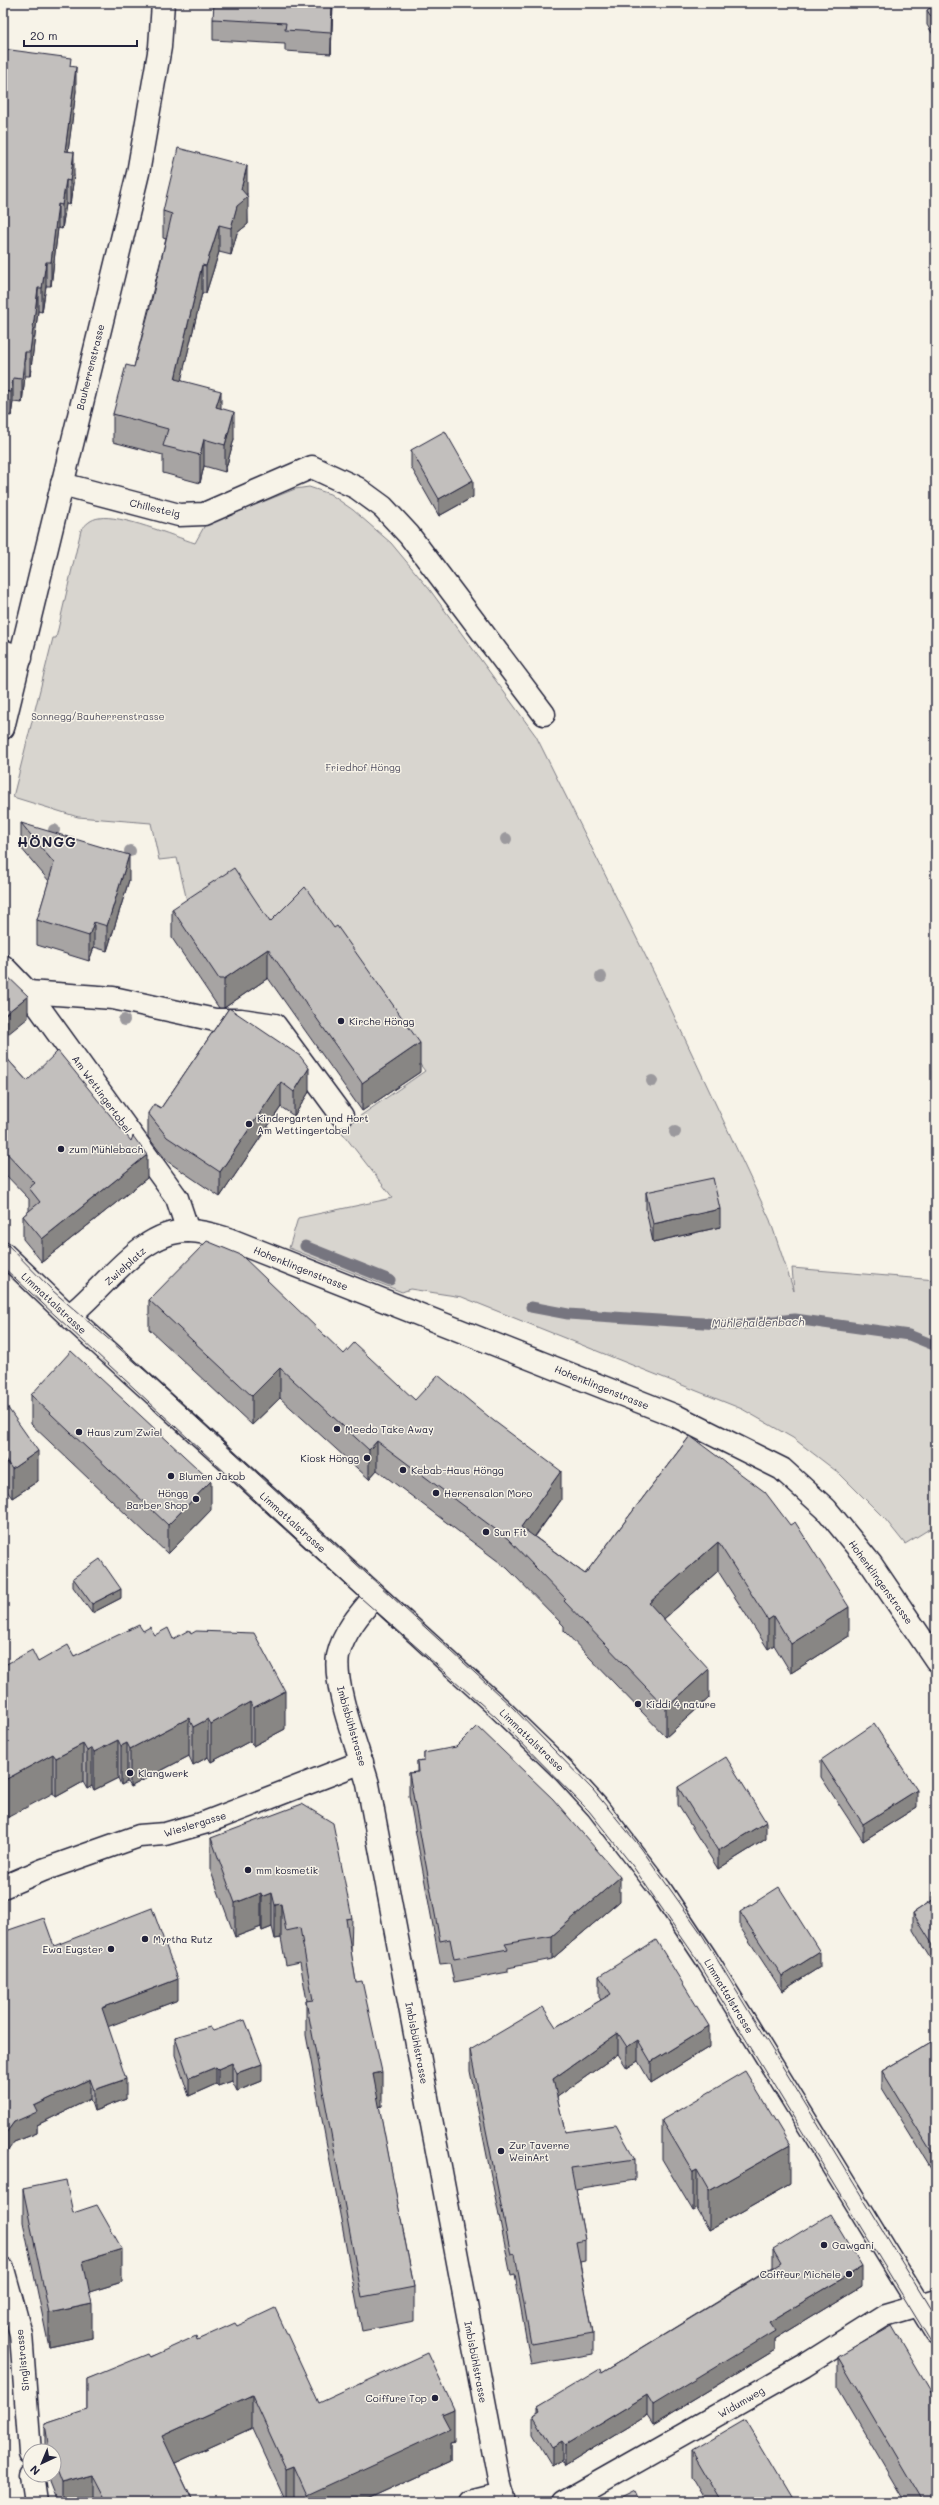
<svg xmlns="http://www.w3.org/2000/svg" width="939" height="2505" font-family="Mali,sans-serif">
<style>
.green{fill:#d8d5cf;stroke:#7d7c85}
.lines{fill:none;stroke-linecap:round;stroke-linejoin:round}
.stream{stroke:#76747f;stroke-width:11}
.minor-casing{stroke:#22223b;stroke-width:25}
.minor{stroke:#f7f3e8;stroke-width:22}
.tram{stroke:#22223b;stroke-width:1}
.tree{fill:#9b999d}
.wall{fill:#a7a4a3;stroke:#22223b}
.shaded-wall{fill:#888684;stroke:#22223b}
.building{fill:#c2bfbd;stroke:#22223b}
.poi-dot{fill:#22223b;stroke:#f7f3e8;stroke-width:1.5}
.labels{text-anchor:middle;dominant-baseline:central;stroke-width:3;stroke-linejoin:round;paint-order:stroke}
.street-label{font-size:10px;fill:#22223b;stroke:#f7f3e8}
.park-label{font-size:10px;fill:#504f60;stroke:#f7f3e8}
.poi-label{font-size:10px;fill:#22223b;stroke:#f7f3e8;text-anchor:start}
.water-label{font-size:11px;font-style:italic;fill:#535263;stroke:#f7f3e8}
.district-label{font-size:14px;font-weight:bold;letter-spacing:1px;fill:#22223b;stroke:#f7f3e8}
</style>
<rect width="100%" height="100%" fill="#f7f3e8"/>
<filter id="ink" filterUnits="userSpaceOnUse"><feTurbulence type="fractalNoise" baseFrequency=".025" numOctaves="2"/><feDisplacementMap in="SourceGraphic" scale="8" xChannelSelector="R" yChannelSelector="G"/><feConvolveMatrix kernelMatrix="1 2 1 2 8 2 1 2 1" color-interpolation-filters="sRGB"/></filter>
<g filter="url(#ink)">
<path class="green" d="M 309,487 L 330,494 L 353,510 L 391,543 L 430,590 L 536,736 L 655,975 L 770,1220 L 794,1291 L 792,1268 L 936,1280 L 936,1525 L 905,1544 L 885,1519 L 840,1474 L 793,1438 L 742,1409 L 462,1297 L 410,1289 L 402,1292 L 289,1248 L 298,1218 L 393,1198 L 340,1130 L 425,1071 L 335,952 L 271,941 L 191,918 L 177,858 L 159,860 L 151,823 L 78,817 L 13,797 L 53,638 L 56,638 L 81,530 C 86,524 91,519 99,518 C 120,514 173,536 195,543 L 205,525 L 295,489 Z"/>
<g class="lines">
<g class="stream">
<polyline points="305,1246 390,1280"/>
<polyline points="531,1307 568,1314 734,1325 795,1319 909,1335 936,1346"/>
</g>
<g class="minor-casing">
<g id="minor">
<polyline points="62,484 179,515 204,514 312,467 357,488 383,507 409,535 544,714"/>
<polyline points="3,651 21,658"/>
<polyline points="3,728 138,173 160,47 163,3"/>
<polyline points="3,966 28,992 177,1198 188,1231"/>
<polyline points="28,992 113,998 215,1020 241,1020 275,1025 342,1116"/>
<polyline points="3,1253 71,1318 500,1709 565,1772 597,1807 660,1889 706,1958 936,2333"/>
<path d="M 71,1318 L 76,1310 C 108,1283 143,1230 189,1231 C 204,1231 218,1236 231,1240 L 676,1416 L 782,1469 L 826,1509 L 871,1564 L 936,1660"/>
<path d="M 375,1596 C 360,1613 343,1633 338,1656 C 333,1687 359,1751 368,1784 L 499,2480 L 505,2502"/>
<polyline points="3,1887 43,1870 139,1836 165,1834 207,1822 362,1762"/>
<polyline points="3,2269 21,2334 30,2453"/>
<polyline points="32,2475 36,2502"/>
<polyline points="471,2502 503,2494"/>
<polyline points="564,2502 804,2366 885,2315 936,2300"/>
</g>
</g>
<use href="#minor" class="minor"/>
<g class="tram">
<polyline points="3,1240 53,1291 150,1375 511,1706 593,1790 641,1848 701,1933 936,2318"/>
<polyline points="3,1267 361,1598 496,1717 589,1811 632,1865 696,1958 936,2350"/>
</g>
</g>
<g class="tree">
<circle cx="54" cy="830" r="6"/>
<circle cx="506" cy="839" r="6"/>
<circle cx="130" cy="851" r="6"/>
<circle cx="601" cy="977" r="6"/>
<circle cx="124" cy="1020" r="6"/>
<circle cx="652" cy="1081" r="6"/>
<circle cx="675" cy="1132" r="6"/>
</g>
<g class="wall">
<polygon points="333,3 331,54 285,51 285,44 213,40 213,19"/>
<polygon points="936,4 936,39 927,25 927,10"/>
<polygon points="3,49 71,66 76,91 68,151 74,176 70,205 66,204 62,229 58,228 51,286 46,286 42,312 38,311 30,376 25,376 22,403 13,402 11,416 3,415"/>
<polygon points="247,193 247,195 248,224 237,233 231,255 219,252 206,293 202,293 181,380 221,408 234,439 225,472 204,466 200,483 163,473 163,455 113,442 113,414 134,367 166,239 163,238 163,211"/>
<polygon points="411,450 473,497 439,516 411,467"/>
<polygon points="21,823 129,880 107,951 94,947 89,961 37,945 37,920 49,881 21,848"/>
<polygon points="172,909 270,922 420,1072 362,1111 268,978 224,1008 219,1008 172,938"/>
<polygon points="229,1008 309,1092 294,1116 281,1107 220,1197 167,1161 148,1137 148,1113 161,1108"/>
<polygon points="3,1054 27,1081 147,1178 42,1262 23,1239 23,1216 29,1211 29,1199 3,1172"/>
<polygon points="646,1192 720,1227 653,1242 646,1210"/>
<polygon points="149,1300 344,1354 415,1400 561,1500 535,1537 585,1574 690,1436 849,1636 791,1673 774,1645 768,1649 718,1571 664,1619 709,1698 666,1737 564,1631 564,1626 507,1568 377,1470 369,1479 280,1398 252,1425 149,1329"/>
<polygon points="31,1395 211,1510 168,1554 31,1424"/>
<polygon points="3,1401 38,1481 12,1498 3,1485"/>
<polygon points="73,1578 121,1598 92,1613 73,1587"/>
<polygon points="143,1631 155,1635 173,1639 191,1634 285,1729 253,1746 250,1741 211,1762 208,1757 193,1765 189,1756 130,1787 127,1782 121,1785 118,1778 94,1790 92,1786 87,1789 83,1782 56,1797 53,1793 38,1662 74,1656"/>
<polygon points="424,1753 620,1901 552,1959 508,1968 508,1972 454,1982 450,1963 440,1964 409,1796 409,1773 417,1772 417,1761 424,1760"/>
<polygon points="821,1760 917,1807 863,1841 821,1777"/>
<polygon points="678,1787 766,1839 718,1869 678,1805"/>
<polygon points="211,1838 352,1918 351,1952 356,1982 382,2106 379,2107 414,2287 414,2321 362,2331 306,2035 306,2001 307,2001 300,1962 286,1965 281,1938 275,1939 272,1927 262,1931 261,1927 235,1937 211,1872"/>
<polygon points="936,1890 936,1968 913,1930 913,1913 933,1900 933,1892"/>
<polygon points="740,1912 820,1967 782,1991 740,1927"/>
<polygon points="54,1946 178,2000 108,2026 126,2099 94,2111 90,2099 37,2125 37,2133 14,2142"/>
<polygon points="599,1976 709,2047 651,2083 638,2061 627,2068 618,2054 557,2097 565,2132 635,2159 635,2180 575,2189 585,2240 585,2261 580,2262 593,2333 593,2354 531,2365 515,2275 511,2276 470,2071 470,2050 556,2027 601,2000 599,1997"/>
<polygon points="213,2031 262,2081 237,2091 232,2081 218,2086 216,2084 189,2096 175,2055 175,2037"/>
<polygon points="936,2039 936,2176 882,2088 882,2071"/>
<polygon points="662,2120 790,2184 709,2230 697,2209 693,2211 662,2159"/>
<polygon points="23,2189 73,2213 122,2282 89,2292 92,2338 49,2347 23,2222"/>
<polygon points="773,2249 862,2286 775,2339 775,2350 653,2424 647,2415 565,2465 562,2460 552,2466 533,2434 533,2415 537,2412 537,2407 601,2373 773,2267"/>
<polygon points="237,2326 319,2403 454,2442 450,2443 450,2462 363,2502 295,2502 294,2499 286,2502 252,2428 175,2463 193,2502 57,2502 49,2482 48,2475 54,2475 54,2451 45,2451 45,2424 87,2411 87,2379"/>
<polygon points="838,2357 936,2502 905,2502 838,2388"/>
<polygon points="692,2451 794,2502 707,2502 692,2476"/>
</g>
<g class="shaded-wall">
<polygon points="332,3 333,3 331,54 331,33"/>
<polygon points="76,67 76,91 65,175 65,151"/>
<polygon points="74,152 74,176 70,205 70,181"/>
<polygon points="247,166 247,193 246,199 248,197 248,224 237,233 231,255 231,228"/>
<polygon points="66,180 66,204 62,229 62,205"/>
<polygon points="58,204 58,228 51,286 51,262"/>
<polygon points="219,225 219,252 206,293 206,266"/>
<polygon points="46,262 46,286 42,312 42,288"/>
<polygon points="202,265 202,293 175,406 175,379"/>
<polygon points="38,288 38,311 30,376 30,352"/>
<polygon points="25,352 25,376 22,403 22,379"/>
<polygon points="13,378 13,402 11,416 11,392"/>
<polygon points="221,391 221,418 216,407"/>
<polygon points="234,412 234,439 225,472 225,445"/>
<polygon points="204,439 204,466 200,483 200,455"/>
<polygon points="473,480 473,497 439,516 439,499"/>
<polygon points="129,855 129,880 107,951 107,926"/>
<polygon points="94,922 94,947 89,961 89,936"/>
<polygon points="268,949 268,978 224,1008 224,979"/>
<polygon points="28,996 28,1018 3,1038 3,1016"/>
<polygon points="420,1043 420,1072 362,1111 362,1083"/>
<polygon points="309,1068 309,1092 294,1116 294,1092"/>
<polygon points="281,1082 281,1107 220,1197 220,1172"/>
<polygon points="147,1155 147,1178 42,1262 42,1239"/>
<polygon points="720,1209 720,1227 653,1242 653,1224"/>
<polygon points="280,1368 280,1398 252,1425 252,1396"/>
<polygon points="377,1441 377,1470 369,1479 369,1450"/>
<polygon points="38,1451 38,1481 12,1498 12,1469"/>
<polygon points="561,1471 561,1500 522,1554 521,1527"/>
<polygon points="211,1481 211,1510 168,1554 168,1525"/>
<polygon points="718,1542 718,1571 649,1632 649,1603"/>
<polygon points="121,1589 121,1598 92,1613 92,1604"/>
<polygon points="849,1607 849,1636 791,1673 791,1644"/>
<polygon points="774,1616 774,1645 768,1649 768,1620"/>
<polygon points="709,1669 709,1698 666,1737 666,1708"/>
<polygon points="285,1691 285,1729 253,1746 253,1708"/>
<polygon points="250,1702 250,1741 211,1762 211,1724"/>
<polygon points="189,1718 189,1756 130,1787 130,1749"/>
<polygon points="208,1719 208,1757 193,1765 193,1727"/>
<polygon points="118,1740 118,1778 94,1790 94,1752"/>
<polygon points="127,1743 127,1782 121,1785 121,1746"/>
<polygon points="83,1744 83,1782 56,1797 56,1758"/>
<polygon points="92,1748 92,1786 87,1789 87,1751"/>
<polygon points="53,1754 53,1793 3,1820 3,1781"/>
<polygon points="917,1790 917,1807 863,1841 863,1824"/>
<polygon points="766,1822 766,1839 718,1869 718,1851"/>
<polygon points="620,1877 620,1901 552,1959 552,1936"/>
<polygon points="261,1893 261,1927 235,1937 235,1903"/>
<polygon points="272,1893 272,1927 262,1931 262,1897"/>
<polygon points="281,1904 281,1938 275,1939 275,1905"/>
<polygon points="820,1952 820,1967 782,1991 782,1976"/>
<polygon points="178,1979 178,2000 102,2029 102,2008"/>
<polygon points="709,2026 709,2047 651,2083 651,2062"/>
<polygon points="618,2033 618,2054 553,2100 553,2079"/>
<polygon points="638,2040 638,2061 627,2068 627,2047"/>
<polygon points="232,2063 232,2081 218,2086 218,2069"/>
<polygon points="262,2064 262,2081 237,2091 237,2073"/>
<polygon points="216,2067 216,2084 189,2096 189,2078"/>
<polygon points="382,2072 382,2106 373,2108 373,2074"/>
<polygon points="90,2079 90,2099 37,2125 37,2133 14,2142 3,2158 3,2137 14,2122 34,2106"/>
<polygon points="126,2079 126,2099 94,2111 94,2090"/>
<polygon points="790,2145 790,2184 709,2230 709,2191"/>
<polygon points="697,2170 697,2209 693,2211 693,2172"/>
<polygon points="122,2249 122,2282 83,2294 83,2261"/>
<polygon points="862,2267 862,2286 775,2339 775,2350 653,2424 653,2405 769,2322"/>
<polygon points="92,2304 92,2338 49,2347 49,2313"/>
<polygon points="252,2395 252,2428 162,2469 162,2436"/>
<polygon points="647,2395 647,2415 565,2465 565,2445"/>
<polygon points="454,2409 454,2442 450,2443 450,2462 363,2502 307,2502 307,2495 442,2414"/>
<polygon points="562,2441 562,2460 552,2466 552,2447"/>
<polygon points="294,2466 294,2499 286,2502 286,2469"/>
<polygon points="93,2475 93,2502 62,2502 62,2483"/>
</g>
<g class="building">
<polygon points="214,3 332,3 331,33 285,30 286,23 213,19"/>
<polygon points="936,4 936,25 927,10"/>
<polygon points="3,49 71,58 70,66 76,67 65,151 74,152 70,181 66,180 62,205 58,204 51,262 46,262 42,288 38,288 30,352 25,352 22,379 13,378 11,392 3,391"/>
<polygon points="178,148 247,166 241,189 248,197 237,206 231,228 219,225 206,266 202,265 175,379 221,391 216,407 234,412 225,445 204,439 200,455 163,446 168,429 113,414 126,365 134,367 151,303 172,214 163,211"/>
<polygon points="445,431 473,480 439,499 411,450"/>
<polygon points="21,823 129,855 107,926 94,922 89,936 37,920 54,863"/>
<polygon points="234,868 270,922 305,887 334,928 337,926 420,1043 362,1083 268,949 224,979 219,979 172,909"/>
<polygon points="3,972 28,996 3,1016"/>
<polygon points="229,1008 300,1056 309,1068 294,1092 281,1082 220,1172 167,1137 148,1113 154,1104 161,1108"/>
<polygon points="58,1051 131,1141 133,1136 147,1155 42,1239 23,1216 40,1202 29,1188 35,1183 3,1149 3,1054 27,1081"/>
<polygon points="713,1178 720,1209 653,1224 646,1192"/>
<polygon points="207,1241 241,1255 344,1354 354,1343 415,1400 438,1375 494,1421 561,1471 521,1527 585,1574 690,1436 765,1492 790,1525 795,1522 849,1607 791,1644 774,1616 768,1620 718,1542 649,1603 709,1669 666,1708 564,1601 566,1599 507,1538 377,1441 369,1450 280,1368 252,1396 149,1300"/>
<polygon points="71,1351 211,1481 168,1525 31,1395"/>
<polygon points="3,1401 38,1451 12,1469 3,1456"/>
<polygon points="100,1559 121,1589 92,1604 73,1578"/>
<polygon points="139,1625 143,1631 150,1627 155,1635 168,1628 173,1639 189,1630 191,1634 196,1631 254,1633 285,1691 253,1708 250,1702 211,1724 208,1719 193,1727 189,1718 130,1749 127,1743 121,1746 118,1740 94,1752 92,1748 87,1751 83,1744 56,1758 53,1754 3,1781 3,1666 32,1650 38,1662 68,1645 74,1656"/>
<polygon points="874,1724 917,1790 863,1824 821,1760"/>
<polygon points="477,1726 553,1799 620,1877 552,1936 505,1944 508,1949 454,1959 450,1939 440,1941 409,1773 418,1772 417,1761 424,1760 424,1753 456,1747"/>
<polygon points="726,1757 766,1822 718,1851 678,1787"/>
<polygon points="302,1804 333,1823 352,1918 346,1919 356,1982 362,1981 382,2072 373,2074 414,2287 362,2297 306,2001 313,2000 300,1928 286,1931 281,1904 275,1905 272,1893 262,1897 261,1893 235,1903 211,1838"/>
<polygon points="779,1887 820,1952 782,1976 740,1912"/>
<polygon points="936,1890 936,1897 933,1892"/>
<polygon points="936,1898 936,1950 913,1913"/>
<polygon points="152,1908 178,1979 102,2008 126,2079 94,2090 90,2079 34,2106 37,2112 14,2122 3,2137 3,1932 44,1918 54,1946"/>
<polygon points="656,1940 709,2026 651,2062 638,2040 627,2047 618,2033 553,2079 565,2132 616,2125 635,2159 571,2168 585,2240 576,2242 593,2333 531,2344 515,2254 511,2255 470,2050 543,2007 556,2027 611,1994 599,1976"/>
<polygon points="245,2020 262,2064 237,2073 232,2063 218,2069 216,2067 189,2078 175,2037 210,2027 213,2031"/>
<polygon points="936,2039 936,2159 882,2071"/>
<polygon points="745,2071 790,2145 709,2191 697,2170 693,2172 662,2120"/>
<polygon points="66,2180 73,2213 97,2205 122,2249 83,2261 92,2304 49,2313 23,2189"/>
<polygon points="830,2214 862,2267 769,2322 775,2331 653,2405 647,2395 565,2445 562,2441 552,2447 533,2415 539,2411 537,2407 600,2369 601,2373 781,2263 773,2249"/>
<polygon points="275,2308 319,2403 428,2353 454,2409 442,2414 450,2429 307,2495 294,2466 286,2469 252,2395 162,2436 193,2502 107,2502 93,2475 62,2483 54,2462 54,2451 50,2451 49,2449 45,2424 87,2410 87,2379 148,2354 150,2357 196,2336 197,2340 235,2323 237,2326"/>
<polygon points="892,2326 936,2401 936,2502 923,2502 838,2357"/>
<polygon points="745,2420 794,2502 722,2502 692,2451"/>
<polygon points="635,2491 640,2502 613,2502"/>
</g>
</g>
<g class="poi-dot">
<circle cx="341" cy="1021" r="4"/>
<circle cx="249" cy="1124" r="4"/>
<circle cx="61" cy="1149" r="4"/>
<circle cx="337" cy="1429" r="4"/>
<circle cx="79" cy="1432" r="4"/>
<circle cx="367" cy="1458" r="4"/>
<circle cx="403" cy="1470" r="4"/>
<circle cx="171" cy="1476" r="4"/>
<circle cx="436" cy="1493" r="4"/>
<circle cx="196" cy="1499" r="4"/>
<circle cx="486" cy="1532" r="4"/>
<circle cx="638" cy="1704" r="4"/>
<circle cx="130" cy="1773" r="4"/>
<circle cx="248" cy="1870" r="4"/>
<circle cx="145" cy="1939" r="4"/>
<circle cx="111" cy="1949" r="4"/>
<circle cx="501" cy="2151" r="4"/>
<circle cx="824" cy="2245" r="4"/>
<circle cx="849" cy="2274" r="4"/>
<circle cx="435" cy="2398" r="4"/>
</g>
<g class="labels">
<g class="street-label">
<text transform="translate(90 367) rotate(-76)">Bauherrenstrasse</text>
<text transform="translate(155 508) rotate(13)">Chillesteig</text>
<text transform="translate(102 1094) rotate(54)">Am Wettingertobel</text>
<text transform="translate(125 1266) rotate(-42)">Zwielplatz</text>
<text transform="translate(301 1268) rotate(22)">Hohenklingenstrasse</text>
<text transform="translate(54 1303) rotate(43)">Limmattalstrasse</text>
<text transform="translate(602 1387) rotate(22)">Hohenklingenstrasse</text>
<text transform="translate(293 1522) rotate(42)">Limmattalstrasse</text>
<text transform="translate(881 1582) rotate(54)">Hohenklingenstrasse</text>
<text transform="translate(352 1726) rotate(74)">Imbisbühlstrasse</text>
<text transform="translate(532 1740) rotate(44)">Limmattalstrasse</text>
<text transform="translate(195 1824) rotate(-17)">Wieslergasse</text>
<text transform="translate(729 1996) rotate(59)">Limmattalstrasse</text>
<text transform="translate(417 2043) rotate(79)">Imbisbühlstrasse</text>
<text transform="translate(22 2360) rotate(-96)">Singlistrasse</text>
<text transform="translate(476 2362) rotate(79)">Imbisbühlstrasse</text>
<text transform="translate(741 2402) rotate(-30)">Widumweg</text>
</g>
<g class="park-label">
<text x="98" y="716">Sonnegg/Bauherrenstrasse</text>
<text x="363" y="767">Friedhof Höngg</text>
</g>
<g class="poi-label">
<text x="349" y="1021">Kirche Höngg</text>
<text x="257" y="1118">Kindergarten und Hort<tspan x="257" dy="12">Am Wettingertobel</tspan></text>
<text x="69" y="1149">zum Mühlebach</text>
<text x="345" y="1429">Meedo Take Away</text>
<text x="87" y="1432">Haus zum Zwiel</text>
<text x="359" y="1458" text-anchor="end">Kiosk Höngg</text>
<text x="411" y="1470">Kebab-Haus Höngg</text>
<text x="179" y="1476">Blumen Jakob</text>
<text x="188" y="1493" text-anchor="end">Höngg<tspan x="188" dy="12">Barber Shop</tspan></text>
<text x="444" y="1493">Herrensalon Moro</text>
<text x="494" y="1532">Sun Fit</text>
<text x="646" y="1704">Kiddi 4 nature</text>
<text x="138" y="1773">Klangwerk</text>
<text x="256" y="1870">mm kosmetik</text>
<text x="153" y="1939">Myrtha Rutz</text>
<text x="103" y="1949" text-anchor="end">Ewa Eugster</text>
<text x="509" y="2145">Zur Taverne<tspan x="509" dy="12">WeinArt</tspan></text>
<text x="832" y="2245">Gawgani</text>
<text x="841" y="2274" text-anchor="end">Coiffeur Michele</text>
<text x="427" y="2398" text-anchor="end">Coiffure Top</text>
</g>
<g class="water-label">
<text transform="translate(758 1322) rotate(-1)">Mühlehaldenbach</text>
</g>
<g class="district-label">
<text x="47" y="841">HÖNGG</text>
</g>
</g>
<rect width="939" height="2505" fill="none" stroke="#f7f3e8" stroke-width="16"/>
<rect x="8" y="8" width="923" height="2489" fill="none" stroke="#22223b" stroke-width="1.5" filter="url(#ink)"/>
<g transform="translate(42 2463) rotate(224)"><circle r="19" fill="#f7f3e8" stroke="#a29fa3"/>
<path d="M0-3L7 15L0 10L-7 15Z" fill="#22223b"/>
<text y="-6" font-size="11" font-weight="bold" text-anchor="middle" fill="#22223b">N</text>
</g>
<path d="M24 40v6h113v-6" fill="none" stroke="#22223b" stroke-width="2"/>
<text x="30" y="40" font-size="12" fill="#22223b" stroke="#f7f3e8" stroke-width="3" paint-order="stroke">20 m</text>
</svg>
